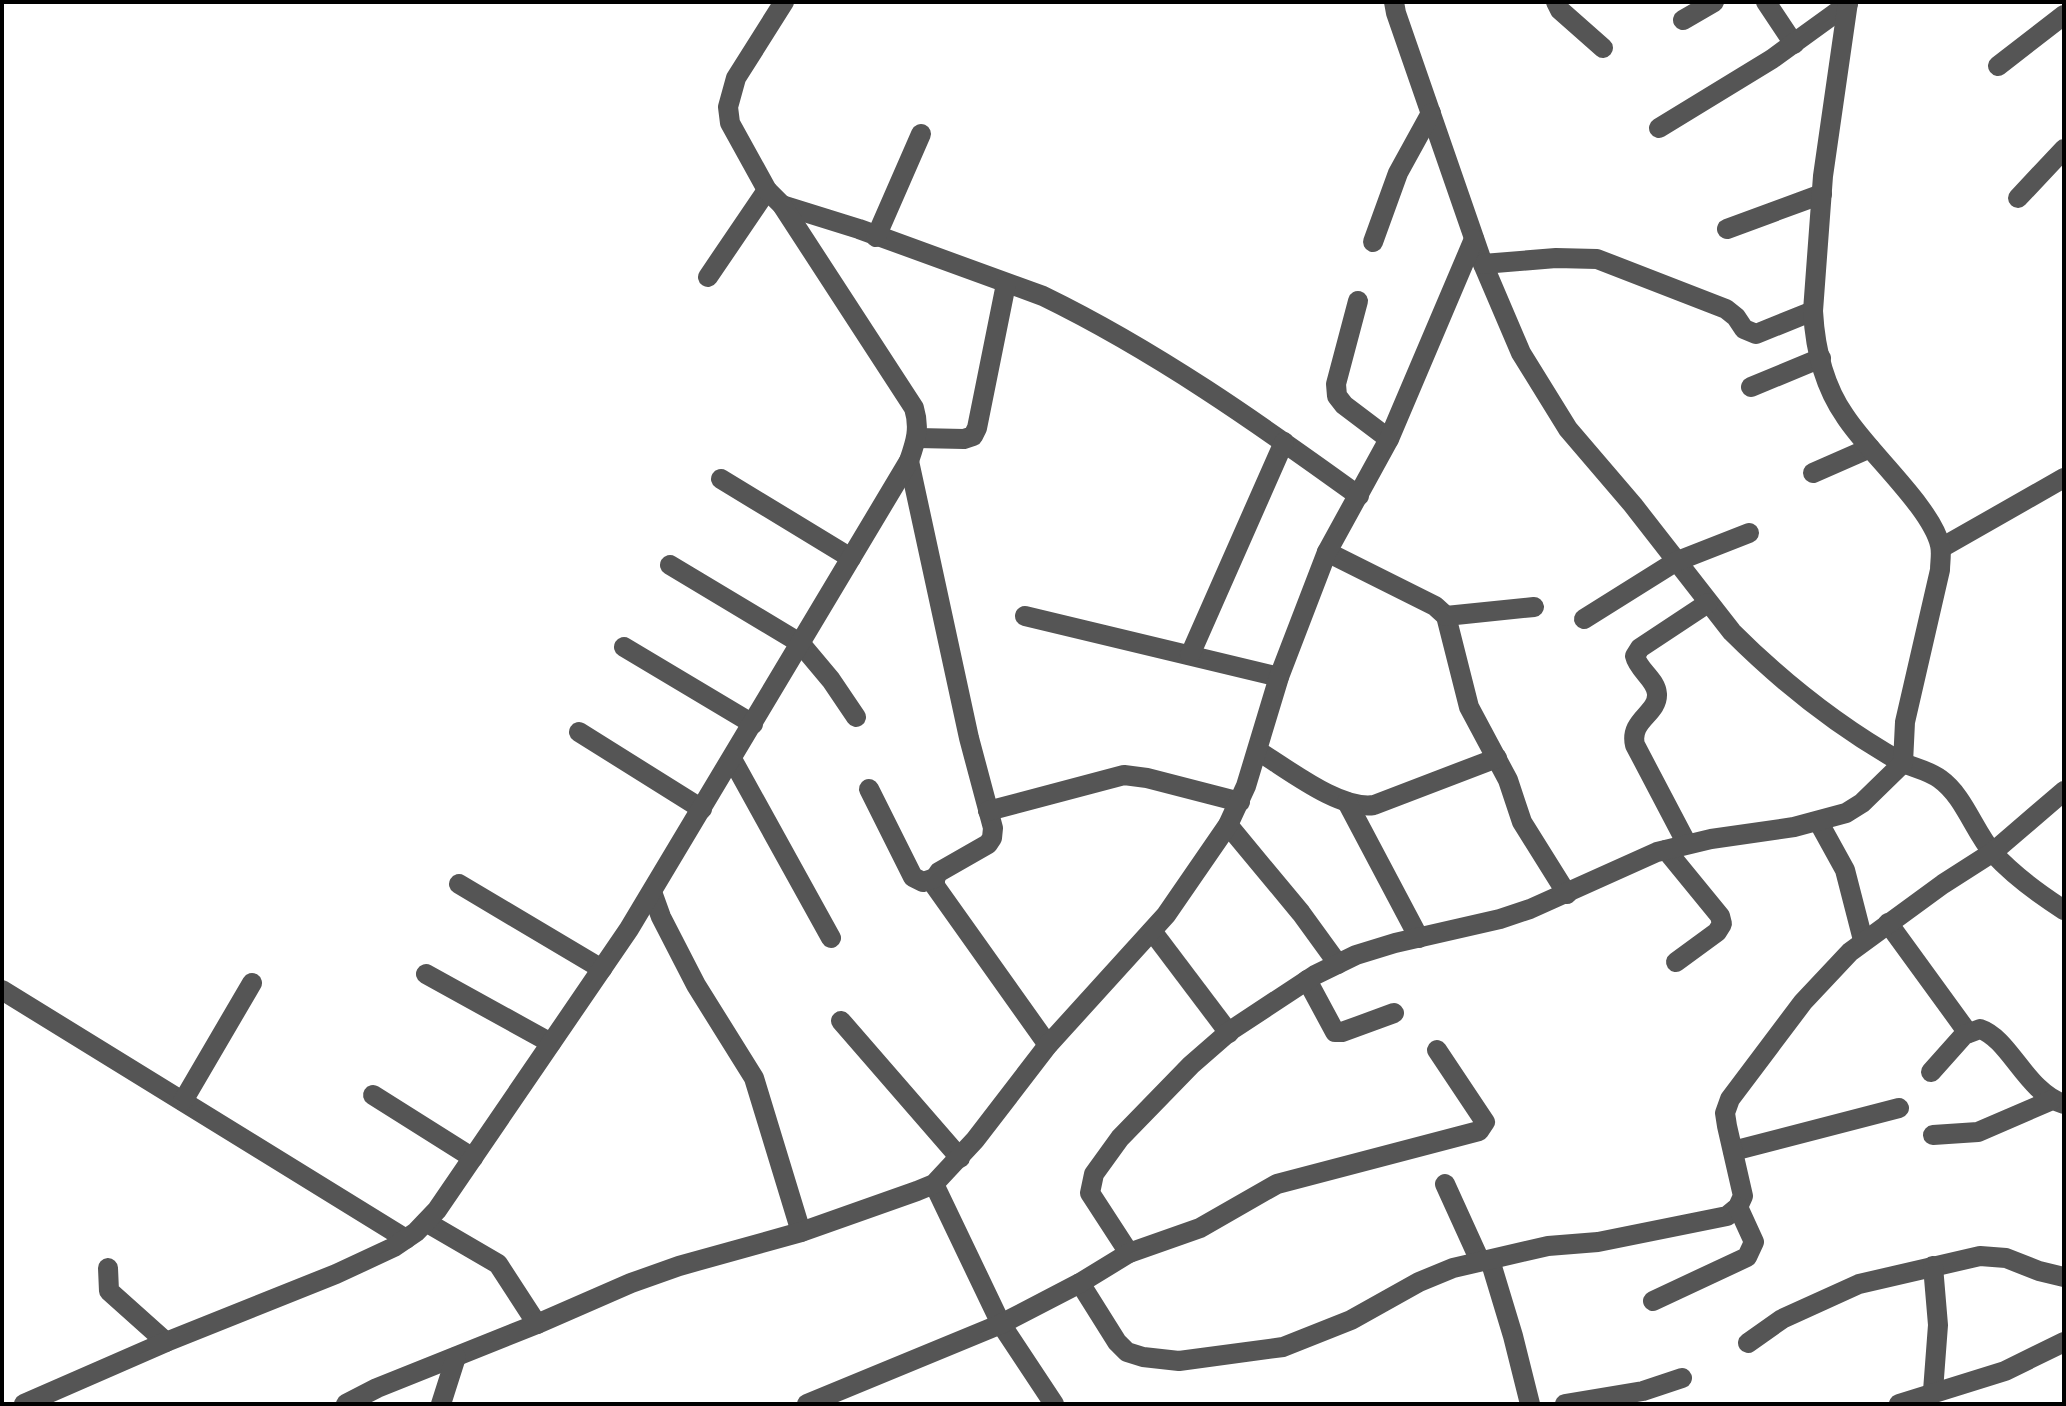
<svg xmlns="http://www.w3.org/2000/svg" width="2066" height="1406" font-family="Cabin,sans-serif">
<style>
.lines{fill:none;stroke-linecap:round;stroke-linejoin:round}
.minor{stroke:#555;stroke-width:20}
</style>
<rect width="100%" height="100%" fill="#fff"/>
<g class="lines">
<g class="minor">
<path d="M 1394,2 L 1396,13 L 1483,264 L 1521,353 L 1568,429 L 1633,505 L 1732,632 C 1782,682 1839,727 1901,762 C 1914,768 1928,770 1940,779 C 1964,796 1974,831 1993,853 C 2014,876 2039,894 2064,910"/>
<polyline points="1556,2 1560,10 1603,48"/>
<polyline points="1766,2 1794,44"/>
<polyline points="1683,20 1714,2"/>
<polyline points="1998,66 2064,15"/>
<polyline points="1659,128 1772,59 1848,4"/>
<polyline points="2018,198 2064,149"/>
<path d="M 782,205 L 859,229 L 1043,296 C 1156,351 1258,423 1359,496"/>
<polyline points="1727,229 1822,194"/>
<polyline points="876,237 921,134"/>
<polyline points="1373,242 1398,173 1431,113"/>
<polyline points="1483,264 1556,258 1597,259 1726,309 1736,317 1744,329 1756,334 1813,311"/>
<polyline points="708,277 767,190"/>
<polyline points="1358,301 1336,384 1337,396 1344,405 1389,439"/>
<polyline points="1751,387 1821,358"/>
<polyline points="918,438 964,439 973,436 977,428 1006,284"/>
<polyline points="909,461 969,738 993,828 992,838 988,844 939,872 935,878 935,886 1048,1045"/>
<polyline points="1813,473 1870,448"/>
<polyline points="721,479 851,558"/>
<polyline points="1941,548 2064,478"/>
<polyline points="1327,552 1435,606 1446,616 1469,707 1508,780 1522,822 1567,894"/>
<polyline points="670,565 800,643 831,680 856,717"/>
<polyline points="1025,616 1279,677"/>
<polyline points="1446,616 1534,607"/>
<polyline points="1584,619 1675,562 1749,533"/>
<polyline points="624,647 753,724"/>
<polyline points="1190,655 1284,442"/>
<polyline points="579,732 702,809"/>
<path d="M 1258,751 C 1288,769 1339,810 1374,805 L 1497,758"/>
<polyline points="732,759 831,938"/>
<polyline points="869,789 913,877 923,882 935,878"/>
<polyline points="1347,802 1419,938"/>
<polyline points="988,811 1124,775 1147,778 1240,802"/>
<polyline points="1818,821 1845,870 1863,940"/>
<polyline points="1228,825 1301,913 1338,964"/>
<path d="M 1687,844 L 1635,745 C 1629,720 1658,714 1657,694 C 1656,679 1638,670 1635,656 L 1640,648 L 1708,603"/>
<polyline points="1666,850 1720,916 1722,924 1717,932 1676,962"/>
<polyline points="459,884 602,969"/>
<polyline points="652,892 661,917 696,985 754,1078 801,1232"/>
<polyline points="1888,923 1968,1033"/>
<polyline points="1152,931 1229,1033"/>
<polyline points="426,974 551,1043"/>
<polyline points="1307,980 1335,1032 1342,1032 1394,1013"/>
<polyline points="2,990 406,1239"/>
<polyline points="841,1021 960,1158"/>
<path d="M 1931,1072 L 1964,1035 L 1980,1029 C 2010,1039 2026,1092 2064,1104"/>
<polyline points="373,1095 473,1158"/>
<polyline points="183,1101 252,983"/>
<polyline points="1933,1135 1978,1132 2052,1100"/>
<polyline points="1733,1151 1899,1108"/>
<polyline points="934,1184 1001,1324 1054,1404"/>
<polyline points="1445,1184 1480,1261"/>
<polyline points="426,1222 498,1264 537,1324"/>
<path d="M 1129,1253 L 1090,1193 L 1094,1174 L 1120,1138 L 1191,1065 L 1230,1031 L 1315,975 L 1356,955 L 1395,943 L 1500,919 L 1530,909 L 1657,852 L 1711,839 L 1794,827 L 1846,813 L 1862,803 L 1903,763 L 1905,722 L 1940,570 C 1940,562 1942,553 1940,545 C 1931,507 1868,452 1845,416 C 1824,386 1815,347 1813,311 L 1823,176 L 1848,2"/>
<polyline points="1490,1260 1513,1336 1530,1404"/>
<polyline points="108,1268 109,1291 166,1342"/>
<polyline points="1080,1283 1117,1342 1127,1352 1143,1357 1179,1361 1283,1347 1351,1320 1419,1282 1453,1268 1548,1246 1598,1242 1727,1216 1738,1207 1743,1196 1727,1126 1725,1113 1730,1099 1803,1002 1850,952 1943,884 1993,852 2064,791"/>
<polyline points="1653,1301 1747,1257 1754,1242 1738,1207"/>
<polyline points="1748,1343 1782,1319 1859,1284 1980,1256 2006,1258 2039,1271 2064,1277"/>
<polyline points="1933,1391 1938,1325 1933,1266"/>
<path d="M 24,1404 L 166,1342 L 336,1274 L 394,1247 L 416,1232 L 437,1210 L 629,929 L 909,461 C 916,441 920,428 914,408 L 782,205 L 767,190 L 730,123 L 728,107 L 736,78 L 784,2"/>
<polyline points="346,1404 377,1388 537,1324 631,1283 679,1266 801,1232 917,1191 934,1184 975,1140 1048,1045 1166,915 1228,825 1246,786 1279,677 1327,552 1389,439 1474,239"/>
<polyline points="441,1404 456,1357"/>
<polyline points="807,1404 1001,1324 1080,1283 1129,1253 1200,1228 1277,1184 1479,1131 1485,1122 1437,1050"/>
<polyline points="1565,1404 1643,1391 1682,1378"/>
<polyline points="1899,1404 2005,1371 2064,1342"/>
</g>
</g>
<rect width="2066" height="1406" fill="none" stroke="#000000" stroke-width="8"/>
</svg>
